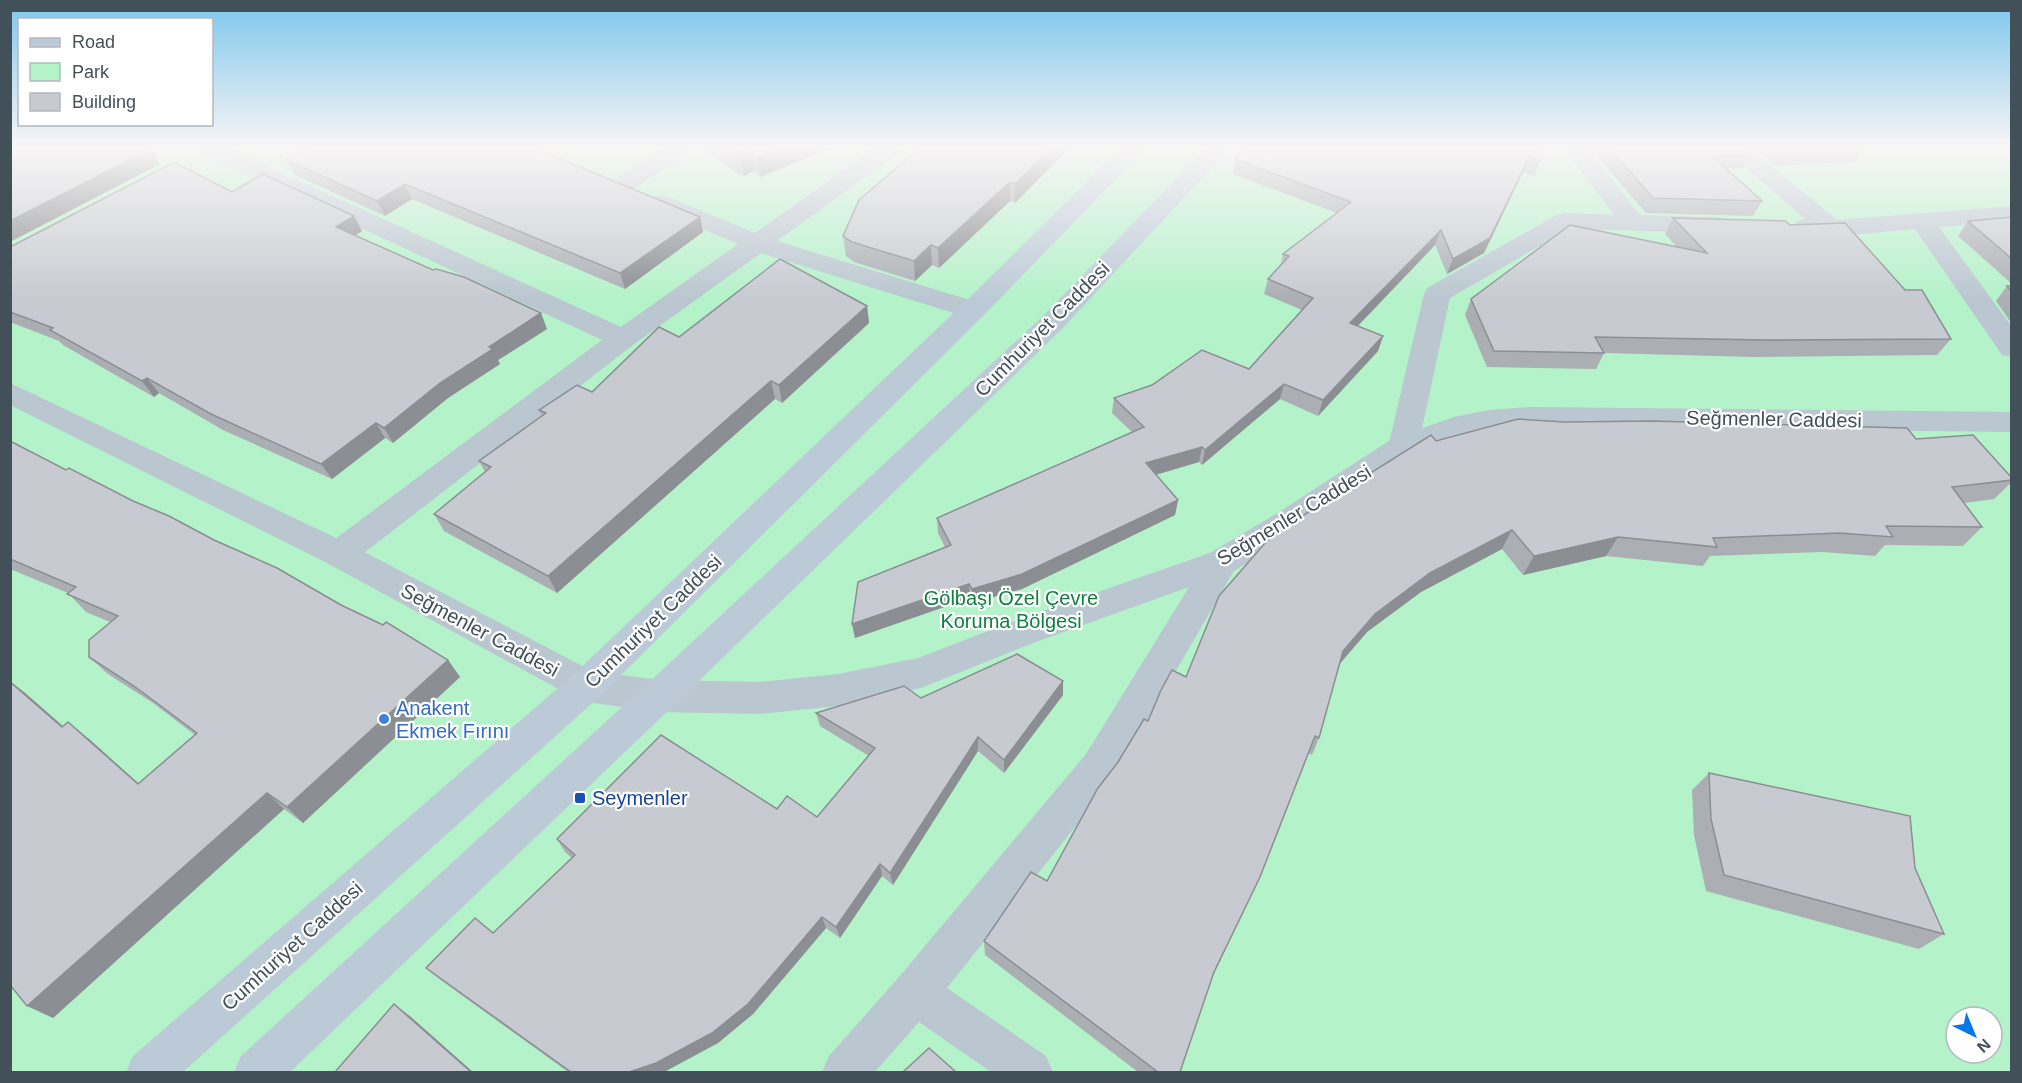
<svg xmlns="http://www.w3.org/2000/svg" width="2022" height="1083" font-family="Helvetica,sans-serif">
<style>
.green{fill:#b4f2c9;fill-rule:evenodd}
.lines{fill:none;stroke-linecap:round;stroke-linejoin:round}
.minor{fill:#bac7d0;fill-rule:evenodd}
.tertiary{fill:#bac7d0;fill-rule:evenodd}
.secondary{fill:#bccad7;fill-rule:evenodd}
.wall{fill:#abafb4}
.shaded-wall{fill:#8b8e92}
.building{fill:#c7cbd1;stroke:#8b8e92;stroke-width:1.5}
.shop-dot{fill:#3f7fe0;stroke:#fff;stroke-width:2}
.transit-dot{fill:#1a4fb4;stroke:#fff;stroke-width:2}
.labels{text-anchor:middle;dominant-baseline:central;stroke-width:4.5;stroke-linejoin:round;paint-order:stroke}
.street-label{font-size:20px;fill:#42505a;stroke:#fff}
.park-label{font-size:20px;fill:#0e8141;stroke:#fff}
.shop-label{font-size:20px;fill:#366cbe;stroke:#fff;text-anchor:start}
.transit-label{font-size:20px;fill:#164399;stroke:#fff;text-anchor:start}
</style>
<rect width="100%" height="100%" fill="#efebeb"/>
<path class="green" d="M 10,147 L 2011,147 L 2011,1072 L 11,1072 ZM 1956,1017 L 1992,1017 L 1992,1053 L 1956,1053 Z"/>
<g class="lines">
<g class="minor">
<polygon points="194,147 225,147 621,327 738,244 650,207 647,202 650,197 659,195 668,197 755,233 876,147 903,147 900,152 777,241 983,304 987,310 983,316 973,319 761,253 633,345 351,563 339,567 327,563 322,554 327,545 602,340 197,152"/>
<polygon points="665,147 693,147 690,152 630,191 621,193 612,191 609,186 612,181"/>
<polygon points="1563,147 1586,147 1640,215 1716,217 1725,220 1729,225 1725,230 1716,233 1569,229 1450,298 1418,447 1414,455 1403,458 1392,455 1388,447 1424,294 1427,288 1555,216 1564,213 1614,215"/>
<polygon points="1722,147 1748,147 1837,220 2012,206 2012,221 1939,227 2012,327 2012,357 2002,355 1915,229 1839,236 1795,232 1791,227 1795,222 1805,219"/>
<polygon points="1222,549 1234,553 1239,562 1114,778 947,988 1046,1056 1053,1072 991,1072 919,1022 875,1072 822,1072 829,1056 899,977 1086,754 1210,553"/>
</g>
<polygon class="tertiary" points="10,383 351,545 592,671 659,680 760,682 838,674 918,658 1009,623 1210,553 1279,512 1392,439 1454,417 1489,410 1531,407 2012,412 2012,432 1531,427 1489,430 1460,437 1414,455 1301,530 1234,571 1033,643 921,688 838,706 760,714 659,712 586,702 573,697 327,563 10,405"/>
<g class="secondary">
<polygon points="1122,147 1147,147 983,316 599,697 183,1072 126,1072 133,1056 573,675 963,304"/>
<polygon points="1207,147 1231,147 1062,329 672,707 290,1072 234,1072 241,1056 646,685 1042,317"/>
</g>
</g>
<g class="wall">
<polygon points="293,147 532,147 700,217 703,232 625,289 412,199 385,216 295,175 286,160 301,151"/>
<polygon points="703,147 831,147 761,177 754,171 744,176 735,172"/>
<polygon points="921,147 1070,147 1015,203 1010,201 939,268 932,265 915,281 854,262 846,256 843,236"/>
<polygon points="1545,147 1535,176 1523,172 1484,253 1447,274 1435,245 1358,326 1383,336 1378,351 1318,416 1280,399 1202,465 1199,462 1156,475 1178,500 1175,515 1022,589 972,603 970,598 855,638 852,624 945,547 938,533 937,518 1132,432 1112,413 1114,398 1249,369 1302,310 1264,294 1268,279 1281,265 1283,254 1337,213 1233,174 1235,159"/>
<polygon points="1589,147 1744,147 1752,154 1743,168 1727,169 1762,201 1753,216 1646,213"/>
<polygon points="1752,147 1864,147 1855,162 1775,166"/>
<polygon points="232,192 354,216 362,231 355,236 547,329 498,360 500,364 448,398 393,443 385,438 332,479 223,430 159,393 154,397 63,345 59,341 10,322 10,247"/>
<polygon points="2012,217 2012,284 1958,236 1968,221"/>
<polygon points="1673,218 1790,225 1905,290 1951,339 1937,355 1754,357 1604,353 1596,369 1487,367 1465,315 1471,299 1677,247 1665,234"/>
<polygon points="2007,286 2012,286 2012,324 1996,301"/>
<polygon points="867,306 869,323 782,403 775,399 557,593 444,531 434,514 485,472 479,461 542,416 539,410 592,392 679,337"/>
<polygon points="1565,422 1916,439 2012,480 2012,482 1994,499 1964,503 1982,527 1963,546 1885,545 1875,556 1823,552 1710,556 1703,566 1606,556 1523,575 1502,549 1421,592 1367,632 1339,665 1319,738 1312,755 1308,753 1253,892 1211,980 1180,1072 1138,1072 985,955 984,941 1047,881 1118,762 1148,721 1186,677 1436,441"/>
<polygon points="10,441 66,470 214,540 448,660 460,677 303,823 284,809 53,1018 24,692 63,726 89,739 139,784 195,735 153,703 108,674 89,657 110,622 86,612 68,593 10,569"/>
<polygon points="1063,681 1063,695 1004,773 978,751 893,885 882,876 840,938 826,928 753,1014 718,1043 664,1072 568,1072 438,978 426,968 493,933 572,858 565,852 557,839 777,809 817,817 869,756 820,726 816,713 921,698"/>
<polygon points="1709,773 1944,934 1919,949 1706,891 1694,835 1692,790"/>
</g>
<g class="shaded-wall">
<polygon points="780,147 831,147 761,177 757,157"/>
<polygon points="1052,147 1070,147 1015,203 1015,184"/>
<polygon points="151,149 160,164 10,242 10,221"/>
<polygon points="750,151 754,171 744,176 740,155"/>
<polygon points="1529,157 1523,172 1484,253 1447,274 1453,259"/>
<polygon points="1010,182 1010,201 939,268 938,248"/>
<polygon points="405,184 412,199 385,216 377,201"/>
<polygon points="354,216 362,231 344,242 336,227"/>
<polygon points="700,217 703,232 625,289 620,273"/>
<polygon points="1441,230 1435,245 1346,338 1350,323"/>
<polygon points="931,245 932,265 915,281 914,261"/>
<polygon points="867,306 869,323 782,403 779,385"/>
<polygon points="541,313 547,329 498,360 500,364 448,398 393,443 384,428 440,383 489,347"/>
<polygon points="1383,336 1378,351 1318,416 1323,400"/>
<polygon points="147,378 159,393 154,397 142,381"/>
<polygon points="771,381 775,399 557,593 548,576"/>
<polygon points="1284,384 1280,399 1202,465 1205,450"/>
<polygon points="376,423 385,438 332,479 321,464"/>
<polygon points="1202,447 1199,462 1144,478 1146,463"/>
<polygon points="1178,500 1175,515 1022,589 972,603 972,589"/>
<polygon points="1512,530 1502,549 1421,592 1367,632 1335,669 1343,651 1375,614 1430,573"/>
<polygon points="1618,537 1606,556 1523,575 1534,556"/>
<polygon points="969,584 970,598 855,638 852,624"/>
<polygon points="448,660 460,677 303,823 287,807"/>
<polygon points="10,681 24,692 83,744 62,727"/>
<polygon points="1063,681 1063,695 1004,773 1004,760"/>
<polygon points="68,722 89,739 158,801 138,784"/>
<polygon points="978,737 978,751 893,885 890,873"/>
<polygon points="267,793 284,809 53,1018 27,1006"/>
<polygon points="880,864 882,876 840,938 836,927"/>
<polygon points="1260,877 1253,892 1208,985 1214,972"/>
<polygon points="822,917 826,928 753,1014 718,1043 664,1072 629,1072"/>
<polygon points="394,1004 411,1017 473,1072 471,1072"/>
</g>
<g class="building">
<polygon points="10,147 147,147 151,149 10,221"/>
<polygon points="308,147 532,147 700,217 620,273 405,184 377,201 286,160"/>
<polygon points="726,147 780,147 757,157 750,151 740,155 730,151"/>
<polygon points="921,147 1052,147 1015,184 1010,182 938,248 931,245 914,261 852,242 843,236 859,200"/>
<polygon points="1245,147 1545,147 1541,161 1529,157 1490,238 1453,259 1441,230 1350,323 1383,336 1323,400 1284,384 1205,450 1202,447 1146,463 1178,500 1022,574 972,589 969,584 852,624 858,582 951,545 937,518 1144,427 1114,398 1152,385 1202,350 1249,369 1313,298 1268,279 1289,256 1283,254 1351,202 1235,159"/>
<polygon points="1609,147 1744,147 1752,154 1712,156 1762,201 1653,198"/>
<polygon points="1779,147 1855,147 1784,152"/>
<polygon points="174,162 232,192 263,174 354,216 336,227 433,270 436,269 464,277 541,313 489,347 493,349 440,383 384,428 376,423 321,464 211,414 147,378 142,381 50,330 53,328 10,312 10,247"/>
<polygon points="2012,217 2012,259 1968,221"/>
<polygon points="1673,218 1785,221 1790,225 1845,223 1905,290 1922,290 1951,339 1765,340 1595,337 1604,353 1494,351 1471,299 1570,225 1707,253"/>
<polygon points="780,259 867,306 779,385 771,381 548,576 434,514 491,467 479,461 546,413 539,410 577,385 592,392 659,327 679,337"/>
<polygon points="2007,286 2012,286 2012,292"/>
<polygon points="1518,419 1565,422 1653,421 1907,428 1916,439 1973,435 2012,478 2012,480 1952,487 1982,527 1886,526 1893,537 1839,533 1713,538 1717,547 1618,537 1534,556 1512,530 1430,573 1375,614 1343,651 1319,738 1315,736 1260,877 1214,972 1180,1072 1158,1072 984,941 1031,872 1047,881 1098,788 1118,762 1144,719 1148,721 1161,690 1172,670 1186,677 1219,596 1266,542 1299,518 1431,435 1436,441"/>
<polygon points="10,441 66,470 69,468 133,501 169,516 214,540 277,568 341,605 383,625 386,622 448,660 287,807 267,793 27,1006 10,985 10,682 62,727 68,722 138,784 197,733 134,686 89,657 89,640 118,616 67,594 76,587 10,559"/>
<polygon points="1017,654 1063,681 1004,760 978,737 890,873 880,864 836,927 822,917 748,1004 712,1033 656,1063 629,1072 571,1072 426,968 475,918 493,933 575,855 557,839 661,735 777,809 787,796 817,817 875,748 816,713 904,686 921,698"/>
<polygon points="1709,773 1910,816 1915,868 1944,934 1724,875 1711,819"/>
<polygon points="394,1004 471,1072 335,1072"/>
<polygon points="929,1048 956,1072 903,1072"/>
</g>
<linearGradient id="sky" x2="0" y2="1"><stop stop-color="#7dc6ec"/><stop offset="0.49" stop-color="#f8f6f6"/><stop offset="1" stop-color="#f8f6f6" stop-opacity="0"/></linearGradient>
<rect width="2022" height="299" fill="url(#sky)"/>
<circle class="shop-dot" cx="384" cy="719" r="6"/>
<rect class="transit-dot" x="574" y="792" width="12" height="12" rx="3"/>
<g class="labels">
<g class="street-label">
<text transform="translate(1042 329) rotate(-45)">Cumhuriyet Caddesi</text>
<text transform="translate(1774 419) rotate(1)">Seğmenler Caddesi</text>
<text transform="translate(1294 515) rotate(-31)">Seğmenler Caddesi</text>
<text transform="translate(653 621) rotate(-44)">Cumhuriyet Caddesi</text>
<text transform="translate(480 630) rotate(28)">Seğmenler Caddesi</text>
<text transform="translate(292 946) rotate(-42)">Cumhuriyet Caddesi</text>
</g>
<g class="park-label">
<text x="1011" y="598">Gölbaşı Özel Çevre<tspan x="1011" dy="23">Koruma Bölgesi</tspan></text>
</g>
<g class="shop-label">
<text x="396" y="708">Anakent<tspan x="396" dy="23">Ekmek Fırını</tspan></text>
</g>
<g class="transit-label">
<text x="592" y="798">Seymenler</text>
</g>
</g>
<rect width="2022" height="1083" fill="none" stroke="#42505a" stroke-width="24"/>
<rect x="18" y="18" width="195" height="108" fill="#ffffff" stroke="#b3b9bd" stroke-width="1.5"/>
<rect x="30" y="38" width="30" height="9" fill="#bccad7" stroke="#b3b9bd" stroke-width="1.5"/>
<text x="72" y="48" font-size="18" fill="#42505a">Road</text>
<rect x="30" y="63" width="30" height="18" fill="#b4f2c9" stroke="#b3b9bd" stroke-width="1.5"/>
<text x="72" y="78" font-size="18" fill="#42505a">Park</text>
<rect x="30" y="93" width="30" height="18" fill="#c7cbd1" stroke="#b3b9bd" stroke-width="1.5"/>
<text x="72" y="108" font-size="18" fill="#42505a">Building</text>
<g transform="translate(1974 1035) rotate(137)"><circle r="28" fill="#ffffff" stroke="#b3b9bd" stroke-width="1.5"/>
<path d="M0-4.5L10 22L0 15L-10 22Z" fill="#0977eb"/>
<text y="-9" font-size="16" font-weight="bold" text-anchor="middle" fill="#42505a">N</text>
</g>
</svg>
